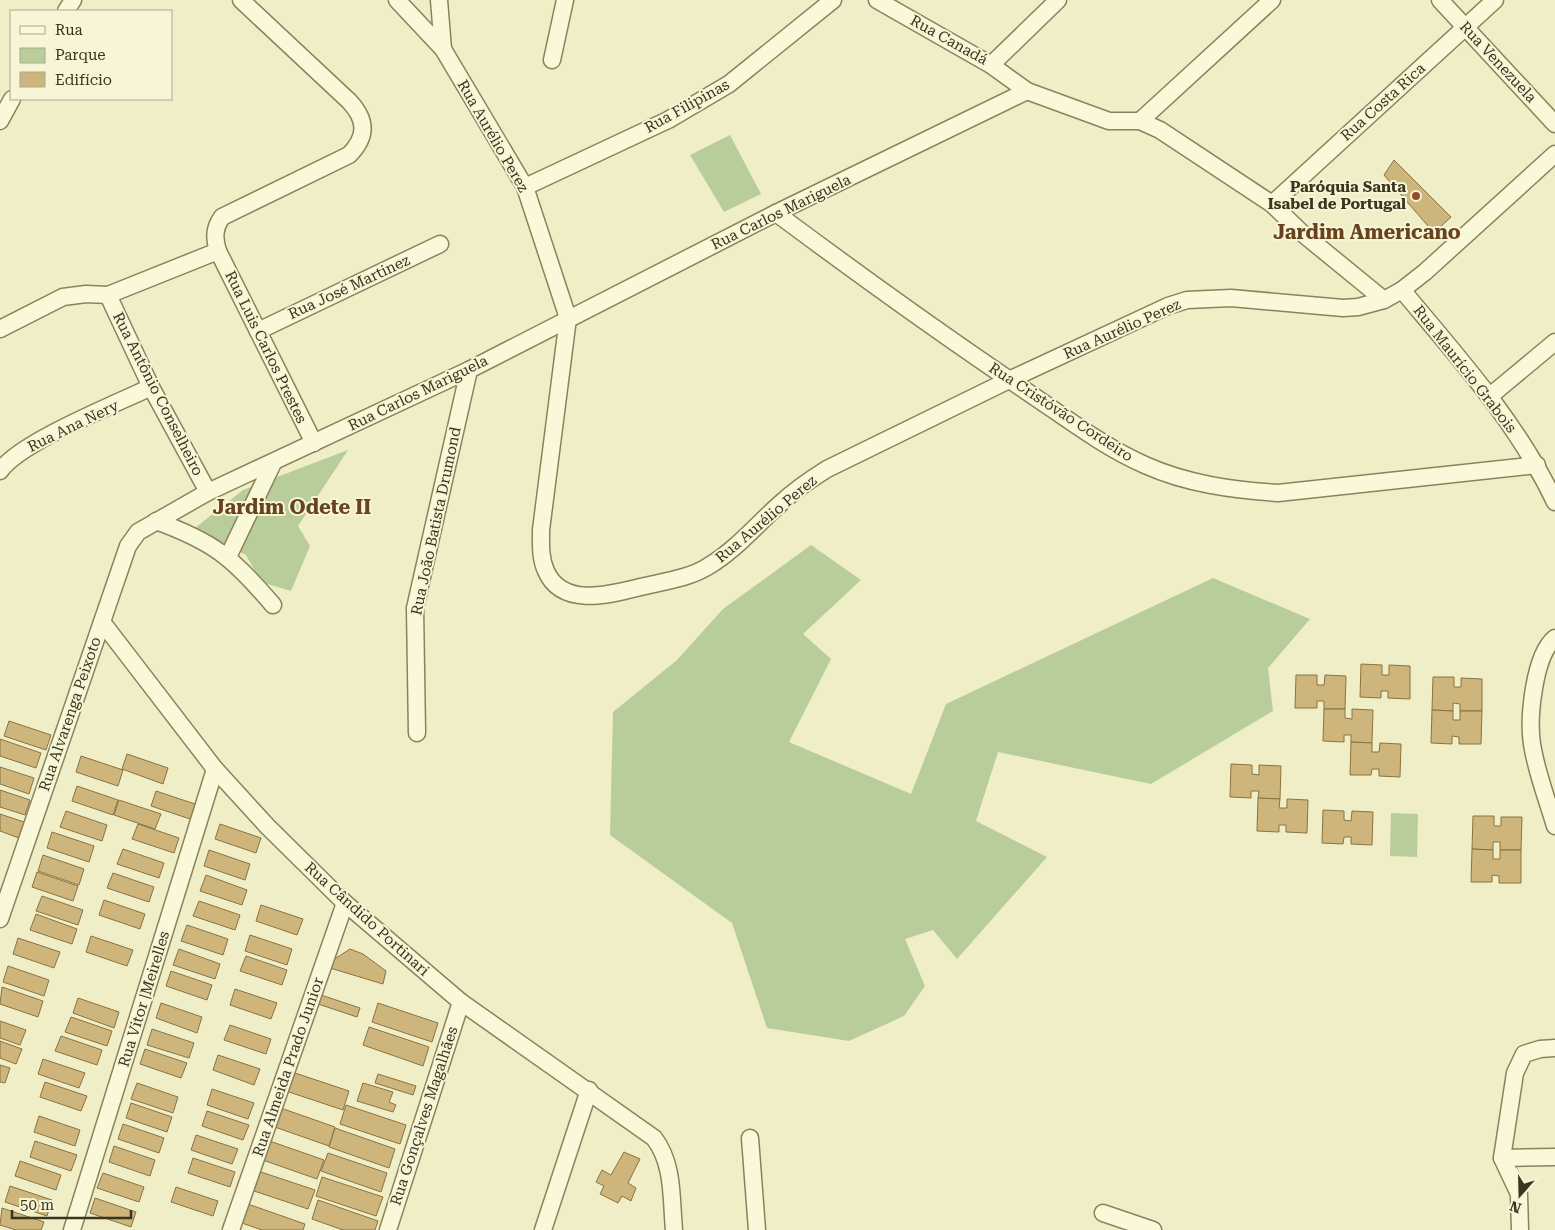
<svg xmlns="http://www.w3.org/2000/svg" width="1555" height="1230" font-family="'Roboto Serif',serif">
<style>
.green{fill:#b9cd9a}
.building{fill:#cdb57c;stroke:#8a7341}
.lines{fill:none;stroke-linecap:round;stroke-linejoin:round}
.street-casing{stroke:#8b825b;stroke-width:19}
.street{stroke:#f9f9da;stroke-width:16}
.poi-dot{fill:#9a492b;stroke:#f6f6d6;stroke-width:2}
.labels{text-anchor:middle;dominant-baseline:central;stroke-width:4;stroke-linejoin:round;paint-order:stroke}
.street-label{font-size:15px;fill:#3b341f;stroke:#f6f6d6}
.poi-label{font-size:15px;font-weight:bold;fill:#3b341f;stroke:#f6f6d6;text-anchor:end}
.district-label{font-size:20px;font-weight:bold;fill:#68421e;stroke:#f6f6d6}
</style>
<rect width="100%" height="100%" fill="#efeec6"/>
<g class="green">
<polygon points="730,135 761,194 724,212 690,155"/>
<polygon points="348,450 298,526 310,546 291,591 261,582 246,555 195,528 243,490"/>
<polygon points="811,545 861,580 803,634 831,659 789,742 911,794 946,704 1213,578 1310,619 1268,668 1273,711 1151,784 998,752 976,821 1047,857 957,959 933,930 905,939 925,986 904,1016 849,1041 767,1028 732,923 610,835 613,712 677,660 723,609"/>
<polygon points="1391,813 1418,814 1417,857 1390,856"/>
</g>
<g class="building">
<polygon points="1394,160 1451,217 1434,233 1384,175"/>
<polygon points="1361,664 1382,665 1382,675 1389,675 1389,665 1410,666 1410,699 1388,698 1388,691 1381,691 1381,698 1360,697"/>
<polygon points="1296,675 1317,675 1317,685 1324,685 1325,675 1346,676 1345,709 1324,709 1324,701 1317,701 1317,708 1295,708"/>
<polygon points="1433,677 1454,677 1454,687 1461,687 1461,678 1482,679 1482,711 1460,711 1460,704 1453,703 1453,711 1432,710"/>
<polygon points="1324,709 1345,709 1345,718 1352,719 1352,709 1373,710 1372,743 1351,742 1351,735 1344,735 1344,742 1323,741"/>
<polygon points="1432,710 1453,711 1453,720 1460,720 1460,711 1482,711 1481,744 1459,744 1459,737 1452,736 1452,744 1431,743"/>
<polygon points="9,721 51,735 46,750 4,736"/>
<polygon points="0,739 41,753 36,768 0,756"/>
<polygon points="1351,742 1372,743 1372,752 1379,752 1380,743 1401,744 1400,777 1379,776 1379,769 1372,769 1371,775 1350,775"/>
<polygon points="127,754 168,768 163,784 122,769"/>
<polygon points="81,756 123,770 118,786 76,772"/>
<polygon points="1231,764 1252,765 1252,774 1259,775 1259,765 1281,766 1280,799 1258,798 1259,791 1251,791 1251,798 1230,797"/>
<polygon points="0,767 34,778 29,794 0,784"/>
<polygon points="77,786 118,800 113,815 72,801"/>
<polygon points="0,790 30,800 25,815 0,807"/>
<polygon points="156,791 198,805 193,820 151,806"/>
<polygon points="1258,798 1280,799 1279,808 1287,808 1287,799 1308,800 1307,833 1286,832 1286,825 1279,825 1279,832 1257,831"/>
<polygon points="119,800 161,814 155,829 114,815"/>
<polygon points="1323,810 1344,811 1344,820 1351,821 1352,811 1373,812 1372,845 1351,844 1351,837 1344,837 1343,844 1322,843"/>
<polygon points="66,811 107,825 102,841 60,827"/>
<polygon points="0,814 24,822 19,838 0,831"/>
<polygon points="1473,816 1494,816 1494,826 1501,826 1501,817 1522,817 1521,850 1500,850 1500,842 1493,842 1493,850 1472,849"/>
<polygon points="138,824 179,838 174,853 132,839"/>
<polygon points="220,824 261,838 256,853 215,839"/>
<polygon points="52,832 94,846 89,862 47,848"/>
<polygon points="123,849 164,863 159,878 117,864"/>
<polygon points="1472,849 1493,850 1493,859 1500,859 1500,850 1521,850 1521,883 1499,883 1499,876 1492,875 1492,882 1471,882"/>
<polygon points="209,850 250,864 245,880 204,866"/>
<polygon points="43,855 84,869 79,885 38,871"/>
<polygon points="37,872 78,886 73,901 32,887"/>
<polygon points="113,873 154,887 149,902 107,888"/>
<polygon points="206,875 247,890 242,905 200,891"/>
<polygon points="42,896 83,910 78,925 36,911"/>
<polygon points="104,900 145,914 140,929 99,915"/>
<polygon points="199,901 240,915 235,930 193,916"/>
<polygon points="261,905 303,919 297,935 256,921"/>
<polygon points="36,914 77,929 72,944 30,930"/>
<polygon points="187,925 228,939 223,955 181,941"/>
<polygon points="250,935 292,949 287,965 245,951"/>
<polygon points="91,936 133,950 127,966 86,952"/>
<polygon points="18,938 60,952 54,968 13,954"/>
<polygon points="179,949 220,964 215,979 173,965"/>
<polygon points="350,949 363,954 386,971 383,984 330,968 333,960"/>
<polygon points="246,956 287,970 282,985 240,971"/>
<polygon points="8,966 49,980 44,996 3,982"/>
<polygon points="171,971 212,985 207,1000 166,986"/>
<polygon points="2,987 43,1001 38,1017 0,1004"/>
<polygon points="235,989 277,1003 271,1019 230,1005"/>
<polygon points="321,995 360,1008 357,1017 318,1004"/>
<polygon points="78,998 119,1012 114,1028 73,1013"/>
<polygon points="161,1003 202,1017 197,1033 156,1018"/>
<polygon points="378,1003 438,1023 432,1042 372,1022"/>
<polygon points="71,1017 112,1031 107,1046 65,1032"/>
<polygon points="0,1021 26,1030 20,1045 0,1038"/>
<polygon points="230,1025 271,1039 266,1054 224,1040"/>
<polygon points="369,1027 429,1047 423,1066 363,1045"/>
<polygon points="152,1029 194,1043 189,1058 147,1045"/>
<polygon points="61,1036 102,1050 97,1065 55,1051"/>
<polygon points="0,1041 22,1049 16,1064 0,1058"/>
<polygon points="145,1049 187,1063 181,1078 140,1064"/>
<polygon points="218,1055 260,1069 254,1085 213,1070"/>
<polygon points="43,1059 85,1073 79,1088 38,1074"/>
<polygon points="0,1065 10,1068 5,1083 0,1082"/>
<polygon points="289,1071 349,1091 343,1110 283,1090"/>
<polygon points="378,1074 416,1086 413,1095 375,1083"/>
<polygon points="45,1082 87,1096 81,1111 40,1097"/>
<polygon points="137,1083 178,1097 173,1113 131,1099"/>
<polygon points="363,1083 393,1092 389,1102 396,1105 393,1112 357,1101"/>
<polygon points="212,1089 254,1103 248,1119 207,1105"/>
<polygon points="131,1103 172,1117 167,1132 126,1118"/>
<polygon points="346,1105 406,1125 400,1144 340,1124"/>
<polygon points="275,1106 335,1127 329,1146 269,1125"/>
<polygon points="207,1111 249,1125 243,1140 202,1126"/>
<polygon points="39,1116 80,1130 75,1146 34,1132"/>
<polygon points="123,1124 164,1138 159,1153 118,1139"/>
<polygon points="335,1128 395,1149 389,1168 329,1147"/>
<polygon points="196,1135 238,1149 232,1164 191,1150"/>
<polygon points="264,1139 324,1160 317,1179 257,1158"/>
<polygon points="35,1141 77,1155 71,1171 30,1157"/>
<polygon points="114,1146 155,1160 150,1176 109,1162"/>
<polygon points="624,1152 640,1159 628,1183 636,1188 631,1201 622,1196 618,1203 600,1194 604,1186 596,1182 602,1170 611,1175"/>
<polygon points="328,1153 387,1173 381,1192 321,1171"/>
<polygon points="193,1158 235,1172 230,1187 188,1173"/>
<polygon points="20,1161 61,1175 56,1190 15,1176"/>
<polygon points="255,1170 315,1190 308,1209 248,1189"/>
<polygon points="103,1173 144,1187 139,1202 97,1188"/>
<polygon points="322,1177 383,1197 376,1216 316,1196"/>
<polygon points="10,1186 52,1200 47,1216 5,1202"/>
<polygon points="176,1187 218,1201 213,1216 171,1202"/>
<polygon points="95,1198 136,1212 131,1227 90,1213"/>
<polygon points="318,1200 378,1221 375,1230 343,1230 312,1219"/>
<polygon points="245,1203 305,1224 303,1230 262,1230 239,1222"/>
<polygon points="2,1208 44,1222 41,1230 16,1230 0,1225"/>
</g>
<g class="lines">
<g class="street-casing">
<g id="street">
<path d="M 241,0 L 349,101 C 366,119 368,136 349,155 L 222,217 C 214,228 214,238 218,251 L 314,443"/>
<polyline points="397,0 443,49"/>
<path d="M 439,0 L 443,49 L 525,187 L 568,318 L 541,530 C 541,543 540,558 546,571 C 563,610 615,593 645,586 C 666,581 689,578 707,567 C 735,551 757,524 781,503 C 796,489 811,479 827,469 L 1009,380 L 1168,306 L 1187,300 L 1231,298 L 1343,308 L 1358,307 L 1384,300 L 1402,290 L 1425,272 L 1555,154"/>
<polyline points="877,0 991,65 1027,91 1109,121 1140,121 1160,130 1272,204 1302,233 1384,300"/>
<polyline points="1440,0 1555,124"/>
<polyline points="66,11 73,0"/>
<polyline points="552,60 565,0"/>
<polyline points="991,65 1058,0"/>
<polyline points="0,121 12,99"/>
<polyline points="1140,121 1272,0"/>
<polyline points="525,187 668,120 729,84 833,0"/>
<polyline points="1272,204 1495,0"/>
<path d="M 776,213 C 858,274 941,334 1026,391 C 1065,417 1102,446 1145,465 C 1187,484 1233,490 1278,493 L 1537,465"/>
<path d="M 1402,290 C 1458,357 1517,422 1555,502"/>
<polyline points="108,295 151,387 208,492"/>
<polyline points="0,329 63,297 86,294 108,295 218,251"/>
<polyline points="258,331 440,244"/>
<polyline points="1490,396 1555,342"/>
<path d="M 0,471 C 20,442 116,404 151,387"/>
<path d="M 156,521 C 214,542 233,558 273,605"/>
<polyline points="228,557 273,463"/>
<path d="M 102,622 L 215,769 L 267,826 L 345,903 L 461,1002 L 654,1138 C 674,1164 671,1198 674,1230"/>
<path d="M 1555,638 C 1534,655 1528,718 1532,744 C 1536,771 1547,799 1555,826"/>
<polyline points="417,733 415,608 469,370"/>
<polyline points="0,919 128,546 138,532 208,492 469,370 776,213 1027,91"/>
<polyline points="750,1138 757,1230"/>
<polyline points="1502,1158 1555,1157"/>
<polyline points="1103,1213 1153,1230"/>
<polyline points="72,1230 215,769"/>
<polyline points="231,1230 345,903"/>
<polyline points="388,1230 461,1002"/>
<polyline points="543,1230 589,1090"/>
<polyline points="1520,1230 1519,1194 1502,1158 1515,1073 1524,1054 1540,1049 1555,1048"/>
</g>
</g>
<use href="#street" class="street"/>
</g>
<circle class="poi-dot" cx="1416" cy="196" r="5"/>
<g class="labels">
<g class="street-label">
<text transform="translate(949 40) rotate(29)">Rua Canadá</text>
<text transform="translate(1498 62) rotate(47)">Rua Venezuela</text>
<text transform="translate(1383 102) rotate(-42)">Rua Costa Rica</text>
<text transform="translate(687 106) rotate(-29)">Rua Filipinas</text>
<text transform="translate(493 136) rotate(60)">Rua Aurélio Perez</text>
<text transform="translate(781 212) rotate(-26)">Rua Carlos Mariguela</text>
<text transform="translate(349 287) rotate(-25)">Rua José Martinez</text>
<text transform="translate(1122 329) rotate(-24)">Rua Aurélio Perez</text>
<text transform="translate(266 347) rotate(64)">Rua Luis Carlos Prestes</text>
<text transform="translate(1465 369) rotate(52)">Rua Maurício Grabois</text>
<text transform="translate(418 393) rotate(-26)">Rua Carlos Mariguela</text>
<text transform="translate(158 394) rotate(63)">Rua Antônio Conselheiro</text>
<text transform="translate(1061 412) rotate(33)">Rua Cristóvão Cordeiro</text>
<text transform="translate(73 426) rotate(-26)">Rua Ana Nery</text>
<text transform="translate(766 519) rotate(-40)">Rua Aurélio Perez</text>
<text transform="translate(436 521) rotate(-78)">Rua João Batista Drumond</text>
<text transform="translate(70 714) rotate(-71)">Rua Alvarenga Peixoto</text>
<text transform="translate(367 919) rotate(42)">Rua Cândido Portinari</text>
<text transform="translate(144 999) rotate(-73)">Rua Vitor |Meirelles</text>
<text transform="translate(288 1067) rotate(-71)">Rua Almeida Prado Junior</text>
<text transform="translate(424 1116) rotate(-72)">Rua Gonçalves Magalhães</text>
</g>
<g class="poi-label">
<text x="1406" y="187">Paróquia Santa<tspan x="1406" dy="17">Isabel de Portugal</tspan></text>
</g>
<g class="district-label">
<text x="1367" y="232">Jardim Americano</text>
<text x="292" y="507">Jardim Odete II</text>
</g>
</g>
<rect x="10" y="10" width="162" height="90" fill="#f6f6d6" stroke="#aba88d"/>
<rect x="20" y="26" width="25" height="8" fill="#f9f9da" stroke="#aba88d"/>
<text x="55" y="35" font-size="15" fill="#3b341f">Rua</text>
<rect x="20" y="48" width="25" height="15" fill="#b9cd9a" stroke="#aba88d"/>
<text x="55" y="60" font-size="15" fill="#3b341f">Parque</text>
<rect x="20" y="72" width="25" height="15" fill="#cdb57c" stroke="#aba88d"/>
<text x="55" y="85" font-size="15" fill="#3b341f">Edifício</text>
<g transform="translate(1520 1195) rotate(200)" stroke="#f6f6d6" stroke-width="4" paint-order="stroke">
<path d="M0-4L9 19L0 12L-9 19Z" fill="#3b341f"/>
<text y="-8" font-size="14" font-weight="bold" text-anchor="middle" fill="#3b341f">N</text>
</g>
<path d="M12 1210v8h119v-8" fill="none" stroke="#3b341f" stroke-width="2.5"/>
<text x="20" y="1210" font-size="15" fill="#3b341f" stroke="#f6f6d6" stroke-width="4" paint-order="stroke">50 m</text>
</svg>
